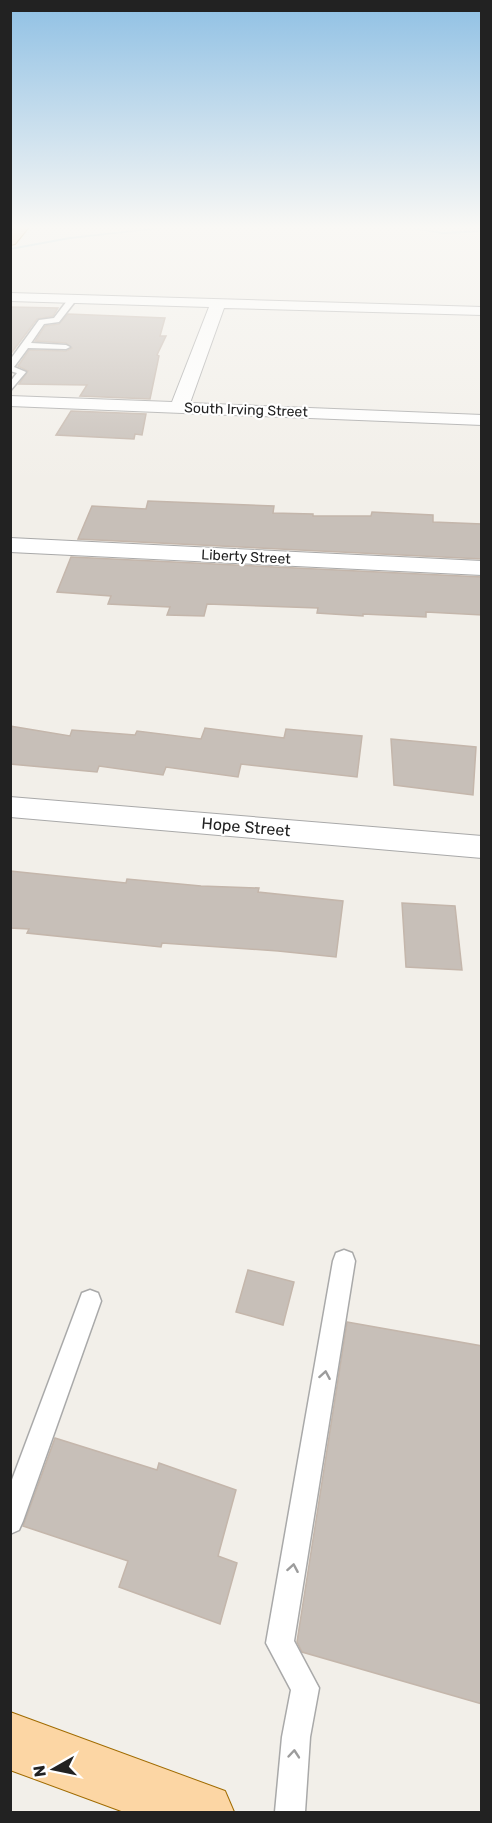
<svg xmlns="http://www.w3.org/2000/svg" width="492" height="1823" font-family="Rubik,sans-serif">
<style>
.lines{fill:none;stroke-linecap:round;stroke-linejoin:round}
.stream{fill:#aad3df;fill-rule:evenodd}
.building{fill:#c7bfb8;stroke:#c4b6ab;stroke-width:1.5}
.service-casing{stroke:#a9a9a9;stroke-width:3}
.minor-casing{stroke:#a9a9a9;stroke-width:2}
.primary-casing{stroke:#a06b00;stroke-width:2}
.service{fill:#fff;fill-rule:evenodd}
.minor{fill:#fff;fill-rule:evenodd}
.primary{fill:#fcd6a4;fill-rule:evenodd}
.oneway{stroke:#9c9c9c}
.labels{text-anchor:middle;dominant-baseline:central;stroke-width:4.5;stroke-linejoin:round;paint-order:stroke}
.far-street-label{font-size:14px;fill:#222;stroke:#fff}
.street-label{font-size:16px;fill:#222;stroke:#fff}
</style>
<rect width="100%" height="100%" fill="#f2efe9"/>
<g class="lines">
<g class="stream">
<polygon points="154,228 166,228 70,239 10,250 10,248 70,237"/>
<polygon points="407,228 443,232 482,230 482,232 443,234"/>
</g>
</g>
<g class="building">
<polygon points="10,307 58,308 53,316 37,319 10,355"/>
<polygon points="68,314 165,318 160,336 166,336 157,355 159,356 150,399 80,396 87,385 19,384 28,371 18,366 29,350 66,351 72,348 66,343 35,341 45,326 59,324"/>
<polygon points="71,411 146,414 142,435 135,434 134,439 56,435"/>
<polygon points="148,501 274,506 273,513 313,514 313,516 371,516 372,512 433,515 433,522 482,524 482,559 78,539 92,506 146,509"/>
<polygon points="71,557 482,577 482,615 426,612 426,617 363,614 363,616 317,613 318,608 207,604 204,616 167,615 170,607 108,604 111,596 57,592"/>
<polygon points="10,726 70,736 72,730 135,735 137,731 201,739 205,728 284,738 286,729 362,736 357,777 241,764 238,777 166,767 163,775 99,766 97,772 10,764"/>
<polygon points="391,739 476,747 473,795 394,785"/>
<polygon points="10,871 126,883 127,879 201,886 259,888 258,892 343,901 336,957 278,951 162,943 161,947 27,933 29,929 10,928"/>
<polygon points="402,903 455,906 462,970 406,967"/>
<polygon points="248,1270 294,1282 283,1325 236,1312"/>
<polygon points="347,1322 482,1346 482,1704 302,1652 297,1642"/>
<polygon points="55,1438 157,1470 159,1463 236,1490 218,1556 237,1563 220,1624 119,1587 128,1561 23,1526"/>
</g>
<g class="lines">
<g class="service-casing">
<g id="service">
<polygon points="70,297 77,299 59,322 44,324 31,343 66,345 70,347 66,349 28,348 14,367 26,372 10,391 10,382 17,373 10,371 10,360 39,320 54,318"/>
<polygon points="344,1250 352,1253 355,1261 294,1641 319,1688 310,1737 305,1812 275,1812 282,1737 291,1690 266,1643 333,1261 336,1253"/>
<polygon points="90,1290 98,1293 101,1301 23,1521 19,1530 10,1534 10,1485 82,1293"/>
</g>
</g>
<g class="minor-casing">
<g id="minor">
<polygon points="10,293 482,307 482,315 224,308 190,403 482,415 482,425 10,406 10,396 172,402 209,307 10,301"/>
<polygon points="10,538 482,561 482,575 10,552"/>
<polygon points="10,797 482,836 482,858 10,817"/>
</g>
</g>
<g class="primary-casing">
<g id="primary">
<polygon points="15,228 28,228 15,244 10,245 10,233"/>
<polygon points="10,1712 225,1791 234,1812 124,1812 10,1770"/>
</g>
</g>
<use href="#service" class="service"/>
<use href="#minor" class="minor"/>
<use href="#primary" class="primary"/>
</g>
<defs><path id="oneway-chevron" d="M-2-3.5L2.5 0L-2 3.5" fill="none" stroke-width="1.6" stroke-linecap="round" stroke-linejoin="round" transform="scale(1.5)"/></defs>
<g class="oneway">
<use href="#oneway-chevron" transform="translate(325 1375) rotate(-80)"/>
<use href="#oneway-chevron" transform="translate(293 1568) rotate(-80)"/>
<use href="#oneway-chevron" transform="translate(294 1754) rotate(-85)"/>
</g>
<linearGradient id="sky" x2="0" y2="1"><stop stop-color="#8fc0e4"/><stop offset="0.47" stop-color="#f9f8f5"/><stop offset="1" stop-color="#f9f8f5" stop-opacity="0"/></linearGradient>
<rect width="492" height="483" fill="url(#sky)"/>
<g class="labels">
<g class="far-street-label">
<text transform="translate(246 410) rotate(2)">South Irving Street</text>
<text transform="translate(246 557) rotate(3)">Liberty Street</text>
</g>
<g class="street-label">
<text transform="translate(246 827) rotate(5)">Hope Street</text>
</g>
</g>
<rect width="492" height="1823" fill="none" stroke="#222222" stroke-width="24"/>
<g transform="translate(54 1769) rotate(261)" stroke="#ffffff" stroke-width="4.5" paint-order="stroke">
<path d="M0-4.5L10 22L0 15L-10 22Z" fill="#222222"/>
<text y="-9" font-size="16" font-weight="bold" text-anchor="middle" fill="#222222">N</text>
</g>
</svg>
